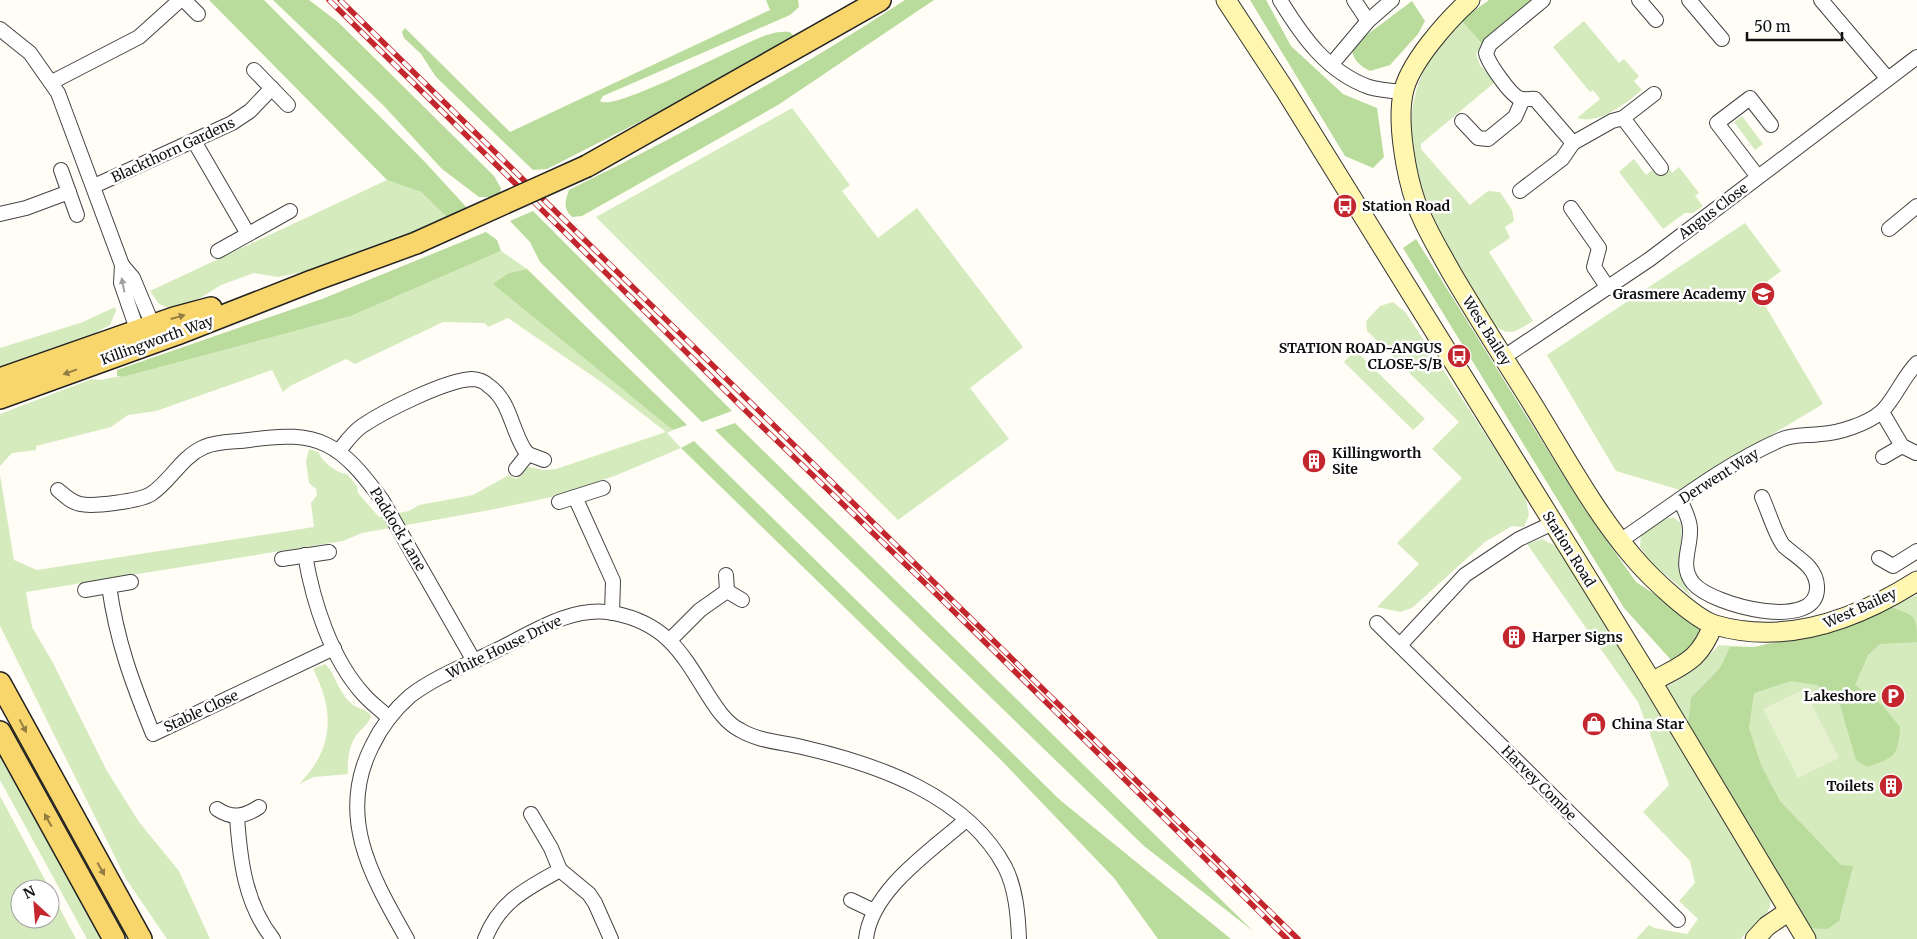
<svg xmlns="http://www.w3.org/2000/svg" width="1917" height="939" font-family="Merriweather,serif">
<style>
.green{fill:#d5ebbd}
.forest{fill:#b9dc9c}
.pitch{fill:#e6f2cf}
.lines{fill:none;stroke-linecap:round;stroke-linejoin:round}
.street-casing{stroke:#444;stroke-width:16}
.secondary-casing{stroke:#333;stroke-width:21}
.primary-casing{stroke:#222;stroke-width:24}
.street{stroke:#fff;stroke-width:14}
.secondary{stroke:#fff6b0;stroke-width:19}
.primary{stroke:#f9d66b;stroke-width:21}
.rail-casing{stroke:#c4262e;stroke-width:5.5}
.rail{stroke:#fff;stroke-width:4;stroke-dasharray:11;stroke-linecap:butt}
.primary-bridge-casing{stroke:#222;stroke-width:24;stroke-linecap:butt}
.primary-bridge{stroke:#f9d66b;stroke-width:21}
.oneway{fill:#a0a0a0}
.oneway2{fill:#917d42}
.labels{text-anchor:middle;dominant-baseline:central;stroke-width:5;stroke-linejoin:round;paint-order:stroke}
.street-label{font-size:14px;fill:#111;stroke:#fff}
.poi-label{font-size:14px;font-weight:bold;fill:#111;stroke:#fff;text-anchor:start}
</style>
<rect width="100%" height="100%" fill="#fffdf5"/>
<g class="green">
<path d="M 1461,20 L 1482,44 L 1476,54 L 1480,65 L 1495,82 L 1421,144 L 1421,149 L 1470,205 L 1488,191 L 1500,192 L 1512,210 L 1514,221 L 1505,227 L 1510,238 L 1489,252 L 1533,321 C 1516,331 1509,338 1493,324 C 1446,243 1381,161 1426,65 C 1433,49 1450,34 1461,20 Z"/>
<path d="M 1584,21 L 1619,63 L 1624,59 L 1639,76 L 1634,81 L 1642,90 C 1625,104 1599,125 1577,118 L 1600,99 L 1593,90 L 1590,92 L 1553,47 Z"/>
<polygon points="792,108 850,185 842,191 878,238 917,208 1023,347 970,388 1009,439 898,520 596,217"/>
<polygon points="1742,116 1763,144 1755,150 1734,122"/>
<polygon points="1634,159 1646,175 1664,161 1672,173 1679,167 1699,193 1695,196 1703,206 1693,213 1685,213 1663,229 1619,172"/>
<polygon points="387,180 421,192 449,219 335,265 278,277 254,273 221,285 200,298 171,309 159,304 150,291"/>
<polygon points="1745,223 1781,271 1756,290 1823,404 1680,490 1616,471 1547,355"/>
<path d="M 501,251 L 527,269 L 509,273 L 673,430 L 667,433 L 681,448 L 617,475 L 552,497 L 490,510 L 362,533 L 343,541 L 26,592 L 32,627 L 52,661 L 107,771 L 139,822 L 179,871 L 210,939 L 167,939 L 126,879 L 0,626 L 0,475 L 14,560 L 37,570 L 314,527 L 311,503 L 317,495 L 316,489 L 309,483 L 306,461 L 309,449 L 318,452 C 323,462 336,473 347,474 L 357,486 L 358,493 L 379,517 L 409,511 L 419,505 L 473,495 L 509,475 L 516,479 L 529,467 L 544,470 L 556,469 L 666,432 L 604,384 L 508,318 L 488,327 L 485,323 L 443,322 L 355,364 L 346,359 L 290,386 L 283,392 L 272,370 L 156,411 L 128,415 L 111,427 L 36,446 L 36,450 L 12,453 L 0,466 L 0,414 L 92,379 C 103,382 112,375 123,377 L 351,316 Z"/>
<polygon points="1393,302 1406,313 1525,495 1529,515 1524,527 1512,526 1485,542 1412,608 1400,612 1377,607 1419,564 1397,543 1462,478 1432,449 1459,422 1367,331 1366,321 1380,306"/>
<polygon points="115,307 116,311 110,325 95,333 97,340 0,375 0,348 83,322"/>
<polygon points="1355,350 1425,419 1413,430 1344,362"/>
<path d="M 1667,518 L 1674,518 L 1681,523 C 1684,556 1669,565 1693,598 L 1649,561 L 1640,547 L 1641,534 Z"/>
<path d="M 1542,539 L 1556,546 L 1770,893 C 1775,916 1754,922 1741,939 L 1636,939 L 1649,925 L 1654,928 L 1687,934 L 1698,919 L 1679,901 L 1695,883 L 1690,861 L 1643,812 L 1669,785 L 1638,702 L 1527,544 Z"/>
<polygon points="1917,595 1917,939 1814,939 1663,689 1694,670 1719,645 1754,647 1843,627"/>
<path d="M 325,664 C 335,672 338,693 352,704 C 358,709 367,709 371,716 C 369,723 364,727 359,732 C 349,743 347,760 348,774 L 314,777 L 299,784 C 334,749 335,711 313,669 Z"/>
<polygon points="0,752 103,939 87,939 0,780"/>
<polygon points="0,796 50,889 20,889 20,919 50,919 50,890 76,939 0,939"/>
</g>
<g class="forest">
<polygon points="209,0 264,0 424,161 469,210 449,219 421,192 387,180"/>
<polygon points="273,0 309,0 338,22 494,176 501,188 500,193 495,197 479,197 442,169 384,106"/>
<path d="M 766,0 L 798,0 L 799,7 L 790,15 L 603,96 L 600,101 C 614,113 743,42 767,35 C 775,32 782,31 790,32 L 794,36 L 792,42 L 769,56 L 547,169 L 533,170 L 436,77 L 421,54 L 404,38 L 402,32 L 405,28 L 510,132 L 770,10 Z"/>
<path d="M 905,0 L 934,0 L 778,105 L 582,216 L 572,217 C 563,209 565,201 569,190 C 685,133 797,71 905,0 Z"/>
<polygon points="1250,0 1266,0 1291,46 1343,94 1377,108 1384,157 1373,168 1345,156"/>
<polygon points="1489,0 1535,0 1482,44 1461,20"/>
<path d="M 1412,1 L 1425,21 L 1418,34 L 1390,65 L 1370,71 C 1360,66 1351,59 1352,46 Z"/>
<polygon points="533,211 546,224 732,411 702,422 540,262 530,242 510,221"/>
<polygon points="486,232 497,240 501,251 351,316 123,377 117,376 117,370 322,299"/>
<polygon points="1416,239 1583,507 1636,582 1703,626 1693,650 1672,661 1624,608 1403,248"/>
<polygon points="527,269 687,425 673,430 493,284 509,273"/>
<polygon points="735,423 1253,931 1144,846 715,430"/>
<polygon points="694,441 1060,800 1231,939 1158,939 1114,878 1001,760 681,448"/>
<path d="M 1889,606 C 1915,617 1917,613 1917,642 L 1880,644 L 1868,655 L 1855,685 L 1883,706 L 1900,727 C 1898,757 1895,757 1867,767 L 1856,760 L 1840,705 L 1817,685 L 1791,681 L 1754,693 L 1749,728 L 1761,765 L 1780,801 L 1841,865 L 1853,866 L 1839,921 L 1828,929 L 1807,928 L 1688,724 L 1691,698 L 1720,668 L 1730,647 L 1754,647 L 1843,627 Z"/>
</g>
<polygon class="pitch" points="1804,689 1839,758 1798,778 1763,709"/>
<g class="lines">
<g class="street-casing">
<g id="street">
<polyline points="184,0 198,14"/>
<path d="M 1280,0 C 1302,36 1327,72 1369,87 C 1379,90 1392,91 1403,92"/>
<polyline points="1354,0 1368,21"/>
<path d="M 1543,0 L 1490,44 L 1486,53 C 1488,63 1510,94 1519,98 C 1524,101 1529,98 1535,99 L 1573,143"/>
<polyline points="1639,0 1656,20"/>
<polyline points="1689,0 1722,39"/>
<polyline points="1821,0 1888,79"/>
<polyline points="0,29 30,53 58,93 122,265"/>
<polyline points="1331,65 1368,21 1392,0"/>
<polyline points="254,70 288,105"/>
<polyline points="52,82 139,37 180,0"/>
<polyline points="1623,118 1661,168"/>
<polyline points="1462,121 1478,138 1488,139 1515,117 1523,99"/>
<polyline points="194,141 248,234"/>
<polyline points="61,170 77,215"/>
<polyline points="1758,177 1717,123 1750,98 1771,125"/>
<polyline points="94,186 232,123 250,111 272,88"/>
<polyline points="1520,191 1562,159 1573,143 1612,121 1623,118 1654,94"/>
<polyline points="1571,208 1599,248 1594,267 1608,288"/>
<polyline points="0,214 26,208 69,192"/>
<polyline points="1889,229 1917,206"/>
<polyline points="218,251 290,211"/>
<polyline points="140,338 121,283 122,265 133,278 156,333"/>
<polyline points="1504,357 1650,259 1917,57"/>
<polyline points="1882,412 1902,446 1916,453"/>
<path d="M 339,451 C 346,442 352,433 362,426 C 384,411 446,380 472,379 C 478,379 485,382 489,386 C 510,401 511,428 524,449 L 528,454 L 544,460"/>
<polyline points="1883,457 1902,446"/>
<polyline points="516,469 528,454"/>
<path d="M 58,490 C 65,496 71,502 80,504 C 93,507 140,501 151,494 C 171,481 181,457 204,447 C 217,441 235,442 249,440 C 320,429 341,444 382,500 L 474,661"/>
<polyline points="575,497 613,581 612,613"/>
<path d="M 1680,500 C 1684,509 1690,519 1690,529 C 1691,549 1679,565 1693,583 C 1712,606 1820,633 1817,586 C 1816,566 1796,557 1784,546 C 1776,537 1768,510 1762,497"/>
<polyline points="559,502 603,488"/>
<path d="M 1620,541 C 1672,506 1723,465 1780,440 C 1793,434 1807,436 1821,434 C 1839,433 1867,424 1881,412 C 1893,402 1903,377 1917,363"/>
<path d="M 305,555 C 313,602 331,659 364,695 C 371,703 381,710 389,718"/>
<polyline points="1879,558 1893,566 1917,551"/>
<polyline points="282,559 329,552"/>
<polyline points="726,575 727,591 742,600"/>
<path d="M 109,586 C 117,642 132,682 153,734 L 334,648"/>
<polyline points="85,590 131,582"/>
<polyline points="1377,623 1678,920"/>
<polyline points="670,640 700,610 727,591"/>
<polyline points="1400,645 1465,575 1519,539 1553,523"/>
<path d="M 217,809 C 232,819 244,817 259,807"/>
<path d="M 237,817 C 240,860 245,904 273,939"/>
<polyline points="560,870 589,894 595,903 611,939"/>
<polyline points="851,900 874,911"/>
<path d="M 407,939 C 372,877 336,817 372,746 C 381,727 394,710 410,696 C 436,676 469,664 499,649 C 533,632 573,605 613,613 C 666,623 682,653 708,695 C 717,709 726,723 740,730 C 760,742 784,742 806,748 C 879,765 967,796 1005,867 C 1016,889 1018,915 1019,939"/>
<path d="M 485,939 C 500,901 526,889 560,870 L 551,848 L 531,814"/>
<path d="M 866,939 C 871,890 932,850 966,820"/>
</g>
</g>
<g class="secondary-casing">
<g id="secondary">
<polyline points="1226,0 1285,90 1652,682 1806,939"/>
<path d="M 1470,0 C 1448,20 1408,64 1403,94 C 1397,123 1406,175 1416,203 C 1425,228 1439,250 1451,272 C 1475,313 1500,352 1525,392 C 1560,447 1591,508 1634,558 C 1649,576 1694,619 1715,625 C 1787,646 1857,619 1917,581"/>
<path d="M 1652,682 C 1683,664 1699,662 1713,625"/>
<polyline points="1755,939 1767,926 1789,911"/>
</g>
</g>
<g class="primary-casing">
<g id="primary">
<polyline points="587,166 880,0"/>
<polyline points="0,379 174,318 211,308"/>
<polyline points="0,398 177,334 312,281 416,243"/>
<polyline points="0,683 141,939"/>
<polyline points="0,732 114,939"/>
</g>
</g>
<use href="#street" class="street"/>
<use href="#secondary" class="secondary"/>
<use href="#primary" class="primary"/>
<g class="rail-casing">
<g id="rail">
<polyline points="329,0 747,412 930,588 1287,939"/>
<polyline points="340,0 1298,939"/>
</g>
</g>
<use href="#rail" class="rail"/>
<g class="primary-bridge-casing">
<polyline id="primary-bridge" points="416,243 587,166"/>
</g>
<use href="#primary-bridge" class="primary-bridge"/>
</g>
<defs><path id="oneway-solid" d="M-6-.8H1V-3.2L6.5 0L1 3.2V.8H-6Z" transform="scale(1.25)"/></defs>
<use class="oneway" href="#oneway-solid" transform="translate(123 285) rotate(-101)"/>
<g class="oneway2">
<use href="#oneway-solid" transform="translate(178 317) rotate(-16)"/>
<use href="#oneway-solid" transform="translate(70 372) rotate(160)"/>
<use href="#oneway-solid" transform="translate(23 726) rotate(62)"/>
<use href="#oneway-solid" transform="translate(48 820) rotate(-119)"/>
<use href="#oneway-solid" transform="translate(101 869) rotate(61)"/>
</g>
<defs>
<g id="bus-disc" transform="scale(1.25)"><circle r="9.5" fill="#c4262e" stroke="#fff"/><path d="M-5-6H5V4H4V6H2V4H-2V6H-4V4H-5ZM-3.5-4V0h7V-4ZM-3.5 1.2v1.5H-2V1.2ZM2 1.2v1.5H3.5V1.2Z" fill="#fff"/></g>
<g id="school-disc" transform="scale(1.25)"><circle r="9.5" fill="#c4262e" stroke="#fff"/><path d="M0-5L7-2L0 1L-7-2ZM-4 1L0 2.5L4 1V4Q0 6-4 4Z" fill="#fff"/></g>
<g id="building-disc" transform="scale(1.25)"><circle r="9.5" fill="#c4262e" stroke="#fff"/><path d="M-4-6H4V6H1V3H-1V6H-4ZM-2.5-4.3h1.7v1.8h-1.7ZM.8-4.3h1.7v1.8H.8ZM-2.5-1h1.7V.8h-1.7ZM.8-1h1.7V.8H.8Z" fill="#fff"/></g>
<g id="parking-disc" transform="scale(1.25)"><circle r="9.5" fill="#c4262e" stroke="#fff"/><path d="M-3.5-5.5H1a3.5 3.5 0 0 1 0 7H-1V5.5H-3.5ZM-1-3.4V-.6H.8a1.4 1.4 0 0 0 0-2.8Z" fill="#fff"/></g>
<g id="shop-disc" transform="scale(1.25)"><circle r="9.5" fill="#c4262e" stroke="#fff"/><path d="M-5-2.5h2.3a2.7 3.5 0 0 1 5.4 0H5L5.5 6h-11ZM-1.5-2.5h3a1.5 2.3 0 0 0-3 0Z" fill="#fff"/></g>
</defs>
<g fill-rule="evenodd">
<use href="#bus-disc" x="1345" y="206"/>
<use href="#school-disc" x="1763" y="294"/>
<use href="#bus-disc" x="1459" y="356"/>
<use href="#building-disc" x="1314" y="461"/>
<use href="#building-disc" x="1514" y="637"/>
<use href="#parking-disc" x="1893" y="696"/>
<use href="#shop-disc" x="1594" y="724"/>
<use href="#building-disc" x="1891" y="786"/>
</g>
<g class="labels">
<g class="street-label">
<text transform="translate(173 150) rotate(-25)">Blackthorn Gardens</text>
<text transform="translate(1713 211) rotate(-37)">Angus Close</text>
<text transform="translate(1487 331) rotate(58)">West Bailey</text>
<text transform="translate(157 340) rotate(-20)">Killingworth Way</text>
<text transform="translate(1719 476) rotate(-32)">Derwent Way</text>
<text transform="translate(398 529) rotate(59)">Paddock Lane</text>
<text transform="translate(1569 549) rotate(58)">Station Road</text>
<text transform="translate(1860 608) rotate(-24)">West Bailey</text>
<text transform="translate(504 647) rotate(-26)">White House Drive</text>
<text transform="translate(201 711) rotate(-25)">Stable Close</text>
<text transform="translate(1539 783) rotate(45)">Harvey Combe</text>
</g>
<g class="poi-label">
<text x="1362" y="206">Station Road</text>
<text x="1746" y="294" text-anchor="end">Grasmere Academy</text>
<text x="1442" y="348" text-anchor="end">STATION ROAD-ANGUS<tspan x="1442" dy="16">CLOSE-S/B</tspan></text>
<text x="1332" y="453">Killingworth<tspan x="1332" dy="16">Site</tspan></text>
<text x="1532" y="637">Harper Signs</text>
<text x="1876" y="696" text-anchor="end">Lakeshore</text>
<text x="1612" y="724">China Star</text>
<text x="1874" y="786" text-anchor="end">Toilets</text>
</g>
</g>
<g transform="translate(35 904) rotate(334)"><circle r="24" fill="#ffffff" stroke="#a0a0a0"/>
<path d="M0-4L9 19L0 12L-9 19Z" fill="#c4262e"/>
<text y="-8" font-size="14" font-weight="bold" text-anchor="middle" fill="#111111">N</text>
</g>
<path d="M1747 32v8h95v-8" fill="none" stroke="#111111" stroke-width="2.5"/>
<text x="1754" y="32" font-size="15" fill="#111111" stroke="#ffffff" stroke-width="4" paint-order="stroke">50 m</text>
</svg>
